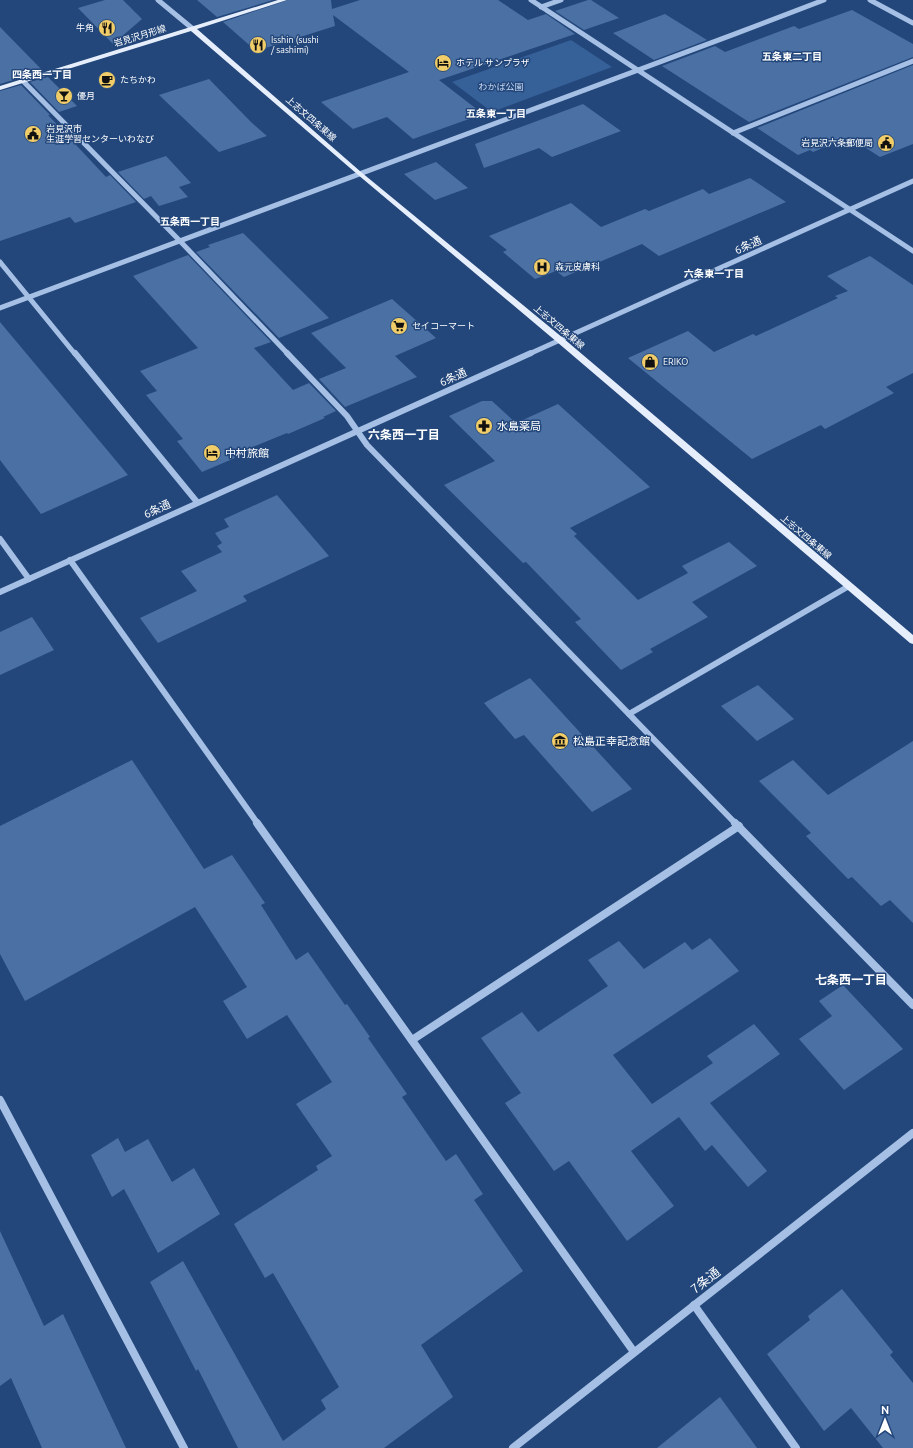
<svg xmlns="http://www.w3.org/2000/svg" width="913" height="1448" font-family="Ubuntu,'Noto Sans JP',sans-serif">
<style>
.green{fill:#366098}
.building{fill:#4b70a4}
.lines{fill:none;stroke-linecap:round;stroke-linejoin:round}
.minor-far2{stroke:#a6c0e5;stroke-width:5}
.minor-far1{stroke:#a6c0e5;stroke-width:6}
.minor{stroke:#a6c0e5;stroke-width:8}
.major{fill:#e6eefc;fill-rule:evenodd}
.labels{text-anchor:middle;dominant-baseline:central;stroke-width:3;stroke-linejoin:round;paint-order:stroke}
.far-poi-label{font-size:9px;fill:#fff;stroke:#23477b;text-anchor:start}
.far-street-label{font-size:9px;fill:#fff;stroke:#23477b}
.far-park-label{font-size:9px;fill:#c9dbf4;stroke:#23477b}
.far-neighbourhood-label{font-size:10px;font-weight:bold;fill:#fff;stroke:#23477b}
.street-label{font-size:11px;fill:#fff;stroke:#23477b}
.poi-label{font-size:11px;fill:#fff;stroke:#23477b;text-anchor:start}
.neighbourhood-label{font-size:12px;font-weight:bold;fill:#fff;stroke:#23477b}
.near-street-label{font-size:13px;fill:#fff;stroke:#23477b}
</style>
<rect width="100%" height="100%" fill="#23477b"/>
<polygon class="green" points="571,40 612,67 492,112 452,82"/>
<g class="building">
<polygon points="105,0 123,0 142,19 113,44 78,8"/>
<polygon points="197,0 273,0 217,17"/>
<polygon points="288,0 331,0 332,9 360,0 498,0 528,20 546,14 575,34 439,80 483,114 413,139 387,117 353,129 321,102 409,72 333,15 335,26 256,51 223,22"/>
<polygon points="588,0 591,0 619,18 584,30 555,11"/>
<polygon points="852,10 913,44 913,57 749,122 662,66 715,46 725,52 794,26 799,29"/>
<polygon points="665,14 707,40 654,60 613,33"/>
<polygon points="0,27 43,71 0,84"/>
<polygon points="913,65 913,144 880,157 849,137 813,152 810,150 798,155 757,128"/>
<polygon points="48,77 77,106 59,112 30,82"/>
<polygon points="209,79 251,122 267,136 219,152 159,95"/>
<polygon points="21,85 50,115 48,115 106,177 110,175 136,202 75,223 70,217 0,241 0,91"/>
<polygon points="583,104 621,131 552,157 539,148 484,168 475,144"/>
<polygon points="166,156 191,183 179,187 188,197 159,206 151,196 144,199 118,172"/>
<polygon points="436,162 468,188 435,200 404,174"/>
<polygon points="750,178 786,202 659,256 642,244 564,277 556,271 535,279 503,252 507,250 489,236 571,203 601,227 645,209 649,211 703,189 709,194"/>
<polygon points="243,233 329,318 279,338 196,252 210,247 208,245"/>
<polygon points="188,255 271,342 254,348 293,390 309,383 336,411 323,417 325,418 288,434 287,433 233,455 235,458 202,472 177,441 183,439 146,395 157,391 140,371 198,348 133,276"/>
<polygon points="870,256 913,285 913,373 886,387 894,393 825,429 821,425 752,459 628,358 688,331 714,352 753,334 756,336 838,298 835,296 848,291 827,276"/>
<polygon points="392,299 436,338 395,356 417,377 345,407 319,379 346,368 311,333"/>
<polygon points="0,322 128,475 41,514 0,460"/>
<polygon points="482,401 492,401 516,423 558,404 650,487 570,528 577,534 574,536 638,600 688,573 682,566 729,542 757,566 692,602 708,617 650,649 653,652 621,670 575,622 581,619 526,562 523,563 444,485 495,461 449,416"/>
<polygon points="277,495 329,556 243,596 247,601 158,643 140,618 197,591 181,571 222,552 217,546 222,543 215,533 229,527 224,519"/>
<polygon points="32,617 54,650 0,675 0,632"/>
<polygon points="530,678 632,789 592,812 524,735 515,739 484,703"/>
<polygon points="758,685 794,719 757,741 721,706"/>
<polygon points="913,741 913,923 890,900 881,906 852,877 848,879 806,836 811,833 759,781 793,760 828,795"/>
<polygon points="132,760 204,869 232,855 265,903 261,905 296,960 308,952 345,1005 347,1004 370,1037 368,1038 407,1094 402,1097 446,1161 456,1154 483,1194 474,1200 523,1271 421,1345 453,1397 384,1448 238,1448 198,1369 196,1371 150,1282 183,1261 283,1441 326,1409 321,1400 339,1387 273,1273 265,1278 234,1224 318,1170 316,1166 332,1156 296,1104 332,1082 287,1015 247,1039 223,1001 247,987 195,907 25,1001 0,954 0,826"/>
<polygon points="710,938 739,971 613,1055 652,1104 713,1063 707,1056 754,1024 780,1054 710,1103 767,1171 748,1187 712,1145 705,1151 679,1117 631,1151 674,1206 627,1241 569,1161 554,1171 505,1103 521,1093 481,1038 522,1012 538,1032 608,986 588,960 619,941 644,969 685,942 692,950"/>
<polygon points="843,985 903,1049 844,1090 799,1039 832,1016 819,1001"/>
<polygon points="118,1138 125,1152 148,1139 172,1182 194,1168 220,1214 158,1253 124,1189 112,1197 91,1155"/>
<polygon points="0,1231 44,1326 63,1314 126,1448 42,1448 11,1378 0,1386"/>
<polygon points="842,1289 893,1352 890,1355 913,1383 913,1448 883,1448 851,1408 824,1431 767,1354 810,1320 808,1316"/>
<polygon points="720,1397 757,1448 657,1448"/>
</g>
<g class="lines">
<g class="minor-far2">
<polyline points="158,0 193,29"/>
<polyline points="531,0 913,251"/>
<polyline points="870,0 913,23"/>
<polyline points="541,7 561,0"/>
<polyline points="23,81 179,240 288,354"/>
<polyline points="733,133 913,61"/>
<polyline points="0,262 75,354"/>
<path d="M 0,308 C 274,205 550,105 824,0"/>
<polyline points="529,354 913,181"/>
</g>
<g class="minor-far1">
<polyline points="75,353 197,502"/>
<polyline points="287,353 347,416 367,445 736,824"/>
<polyline points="0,539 29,579"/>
<polyline points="70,560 258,824"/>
<polyline points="0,592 531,353"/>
<polyline points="629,714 849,586"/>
</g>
<g class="minor">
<polyline points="257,823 634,1352"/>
<polyline points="735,823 913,1005"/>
<polyline points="412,1040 739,826"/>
<polyline points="0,1100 184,1448"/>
<polyline points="694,1305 796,1448"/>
<polyline points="513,1448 913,1133"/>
</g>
<polygon class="major" points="278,0 287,0 197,29 361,172 563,338 913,635 913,644 910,643 557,342 357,174 191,31 0,90 0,86"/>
</g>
<defs>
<g id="restaurant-disc" transform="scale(0.9)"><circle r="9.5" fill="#f0cd69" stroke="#23477b"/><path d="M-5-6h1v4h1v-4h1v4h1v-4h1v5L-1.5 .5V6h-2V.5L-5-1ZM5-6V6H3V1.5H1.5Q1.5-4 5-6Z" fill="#111"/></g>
<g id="hotel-disc" transform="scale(0.9)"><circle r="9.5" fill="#f0cd69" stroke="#23477b"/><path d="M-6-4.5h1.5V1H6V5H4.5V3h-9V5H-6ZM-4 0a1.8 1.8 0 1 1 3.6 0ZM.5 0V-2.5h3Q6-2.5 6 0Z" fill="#111"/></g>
<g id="cafe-disc" transform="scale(0.9)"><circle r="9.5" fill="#f0cd69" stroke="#23477b"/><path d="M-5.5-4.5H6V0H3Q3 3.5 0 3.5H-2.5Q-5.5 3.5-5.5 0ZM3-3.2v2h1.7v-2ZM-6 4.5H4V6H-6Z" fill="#111"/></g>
<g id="bar-disc" transform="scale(0.9)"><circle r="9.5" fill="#f0cd69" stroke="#23477b"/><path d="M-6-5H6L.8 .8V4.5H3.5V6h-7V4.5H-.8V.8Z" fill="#111"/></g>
<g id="civic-disc" transform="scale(0.9)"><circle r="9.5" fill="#f0cd69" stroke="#23477b"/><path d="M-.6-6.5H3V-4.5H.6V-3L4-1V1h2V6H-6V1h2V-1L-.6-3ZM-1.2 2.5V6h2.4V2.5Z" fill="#111"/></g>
<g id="hospital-disc" transform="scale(0.9)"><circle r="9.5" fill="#f0cd69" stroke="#23477b"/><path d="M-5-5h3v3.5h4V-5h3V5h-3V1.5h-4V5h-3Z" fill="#111"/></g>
<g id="supermarket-disc" transform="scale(0.9)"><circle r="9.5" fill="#f0cd69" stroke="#23477b"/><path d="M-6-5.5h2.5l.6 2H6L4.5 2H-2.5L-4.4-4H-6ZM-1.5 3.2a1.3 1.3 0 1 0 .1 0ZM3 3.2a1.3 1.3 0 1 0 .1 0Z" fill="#111"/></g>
<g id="shop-disc" transform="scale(0.9)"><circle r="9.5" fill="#f0cd69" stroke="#23477b"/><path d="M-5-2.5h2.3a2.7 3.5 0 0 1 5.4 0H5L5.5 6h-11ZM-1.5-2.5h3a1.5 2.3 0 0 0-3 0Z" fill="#111"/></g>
<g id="pharmacy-disc" transform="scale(0.9)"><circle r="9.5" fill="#f0cd69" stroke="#23477b"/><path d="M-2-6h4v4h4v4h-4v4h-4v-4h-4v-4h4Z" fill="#111"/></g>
<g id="museum-disc" transform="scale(0.9)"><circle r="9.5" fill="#f0cd69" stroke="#23477b"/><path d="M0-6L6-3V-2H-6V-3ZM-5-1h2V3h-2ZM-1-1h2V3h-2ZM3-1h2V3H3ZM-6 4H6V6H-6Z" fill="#111"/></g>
</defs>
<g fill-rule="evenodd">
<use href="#restaurant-disc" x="107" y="28"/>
<use href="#restaurant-disc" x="258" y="45"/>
<use href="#hotel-disc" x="443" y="63"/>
<use href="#cafe-disc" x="107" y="80"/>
<use href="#bar-disc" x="64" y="96"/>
<use href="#civic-disc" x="33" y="134"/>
<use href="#civic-disc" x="886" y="143"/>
<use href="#hospital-disc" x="542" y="267"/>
<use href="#supermarket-disc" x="399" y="326"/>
<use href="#shop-disc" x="650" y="362"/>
<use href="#pharmacy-disc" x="484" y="426"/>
<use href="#hotel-disc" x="212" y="453"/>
<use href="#museum-disc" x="560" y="741"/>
</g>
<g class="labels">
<g class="far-poi-label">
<text x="94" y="28" text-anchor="end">牛角</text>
<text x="271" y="40">Isshin (sushi<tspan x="271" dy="10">/ sashimi)</tspan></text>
<text x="456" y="63">ホテル サンプラザ</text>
<text x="120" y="80">たちかわ</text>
<text x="77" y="96">優月</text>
<text x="46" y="129">岩見沢市<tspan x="46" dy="10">生涯学習センターいわなび</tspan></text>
<text x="873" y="143" text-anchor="end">岩見沢六条郵便局</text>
<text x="555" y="267">森元皮膚科</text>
<text x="412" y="326">セイコーマート</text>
<text x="663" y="362">ERIKO</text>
</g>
<g class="far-street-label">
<text transform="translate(140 36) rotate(-17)">岩見沢月形線</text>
<text transform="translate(311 119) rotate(41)">上志文四条東線</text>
<text transform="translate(559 327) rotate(40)">上志文四条東線</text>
<text transform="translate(806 537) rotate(40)">上志文四条東線</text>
</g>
<g class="far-park-label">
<text x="501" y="87">わかば公園</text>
</g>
<g class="far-neighbourhood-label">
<text x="792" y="56">五条東二丁目</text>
<text x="42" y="74">四条西一丁目</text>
<text x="496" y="113">五条東一丁目</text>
<text x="190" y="221">五条西一丁目</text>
<text x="714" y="273">六条東一丁目</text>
</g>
<g class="street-label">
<text transform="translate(748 245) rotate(-24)">6条通</text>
<text transform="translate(453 377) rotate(-24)">6条通</text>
<text transform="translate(157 509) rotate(-25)">6条通</text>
</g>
<g class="poi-label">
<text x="497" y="426">水島薬局</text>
<text x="225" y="453">中村旅館</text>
<text x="573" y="741">松島正幸記念館</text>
</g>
<g class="neighbourhood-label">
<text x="404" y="434">六条西一丁目</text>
<text x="851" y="979">七条西一丁目</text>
</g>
<g class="near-street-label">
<text transform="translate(705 1280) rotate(-38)">7条通</text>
</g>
</g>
<g transform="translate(885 1420)" stroke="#23477b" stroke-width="3" paint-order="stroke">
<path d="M0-3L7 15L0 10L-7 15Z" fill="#ffffff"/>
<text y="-6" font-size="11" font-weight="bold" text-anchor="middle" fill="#ffffff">N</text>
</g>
</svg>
